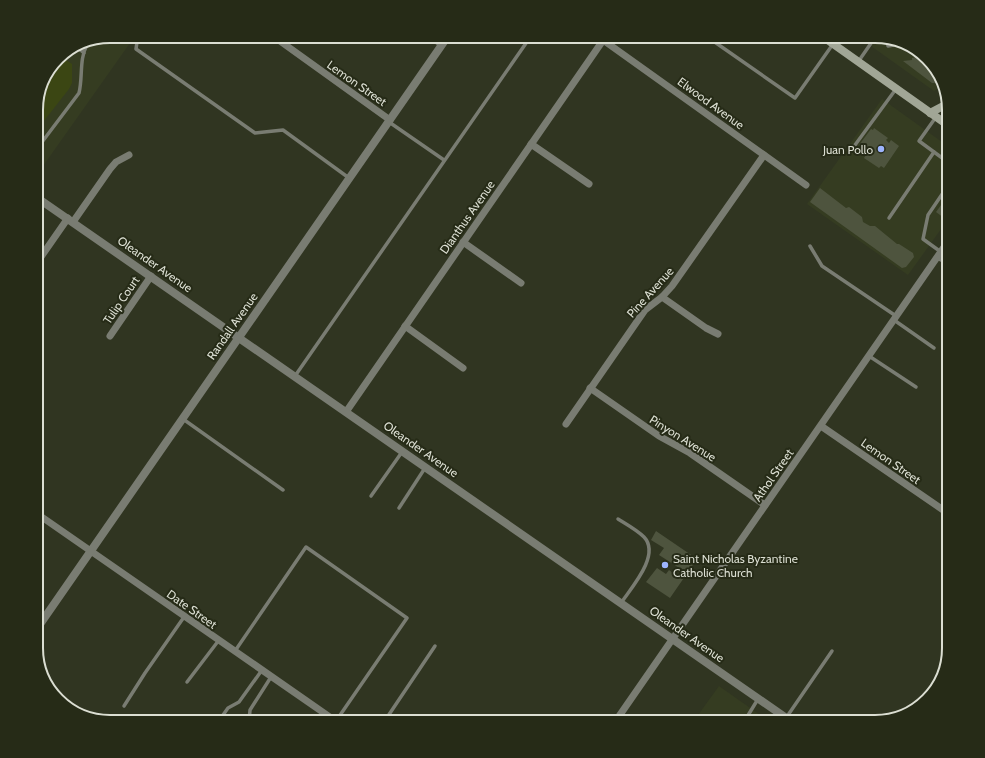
<svg xmlns="http://www.w3.org/2000/svg" width="985" height="758" font-family="Cabin,sans-serif">
<style>
.built{fill:#353c21}
.green{fill:#3b4613}
.building{fill:#4e543e}
.lines{fill:none;stroke-linecap:round;stroke-linejoin:round}
.service{stroke:#797c72;stroke-width:3.5}
.minor{stroke:#797c72;stroke-width:7}
.tertiary{stroke:#797c72;stroke-width:8}
.secondary{stroke:#a1a696;stroke-width:8}
.poi-dot{fill:#9db4fd;stroke:#262b17;stroke-width:1.5}
.labels{text-anchor:middle;dominant-baseline:central;stroke-width:4;stroke-linejoin:round;paint-order:stroke}
.street-label{font-size:12px;fill:#dbded2;stroke:#262b17}
.poi-label{font-size:12px;fill:#dbded2;stroke:#262b17;text-anchor:end}
.rim{fill:none;stroke:#dbded2;stroke-width:2}
</style>
<rect width="100%" height="100%" fill="#303521"/>
<g class="built">
<polygon points="110,36 135,36 36,176 36,105 44,77 61,55"/>
<polygon points="857,36 875,36 920,51 941,77 943,86 934,91"/>
<polygon points="882,99 949,147 949,218 908,275 807,204"/>
<polygon points="719,686 770,722 693,722"/>
</g>
<polygon class="green" points="60,56 72,64 72,83 69,89 36,131 36,105 44,77"/>
<g class="building">
<polygon points="922,54 936,71 938,81 936,83 932,83 903,61 912,60 912,58 916,57 916,55"/>
<polygon points="874,128 888,138 886,140 889,143 891,140 899,146 884,168 881,166 879,168 864,158 868,152 859,145 871,129 873,130"/>
<polygon points="820,188 846,208 849,207 862,217 863,222 870,226 875,226 897,244 899,244 913,253 914,257 906,267 902,268 810,202"/>
<polygon points="949,194 949,211 944,218 936,212"/>
<polygon points="656,531 697,559 670,598 646,582 657,568 666,574 669,570 679,578 684,571 659,555 664,548 651,540"/>
</g>
<g class="lines">
<g class="service">
<polyline points="141,36 137,42 136,49 255,133 283,130 349,178"/>
<polyline points="427,36 440,45"/>
<polyline points="706,36 795,98 833,44"/>
<polyline points="887,40 888,46 899,44"/>
<polyline points="78,48 84,53"/>
<polyline points="858,62 876,36"/>
<polyline points="389,122 444,160"/>
<polyline points="855,145 896,89"/>
<path d="M 36,150 L 79,93 C 83,77 79,59 87,45"/>
<polyline points="934,152 949,163"/>
<polyline points="889,218 934,152 919,141 936,117"/>
<polyline points="810,246 822,266 896,316"/>
<polyline points="941,252 923,239 928,215 949,184"/>
<polyline points="937,258 949,264"/>
<polyline points="894,320 934,348"/>
<polyline points="869,356 916,387"/>
<polyline points="295,376 531,36"/>
<polyline points="183,419 283,490"/>
<polyline points="371,496 402,452"/>
<polyline points="399,508 425,468"/>
<path d="M 618,519 C 626,524 637,530 644,537 C 661,555 631,588 621,603"/>
<polyline points="235,651 306,547 407,618 336,721"/>
<polyline points="187,682 219,640"/>
<polyline points="124,706 145,673 184,617"/>
<polyline points="786,718 832,651"/>
<polyline points="218,722 228,708 239,702 262,670"/>
<polyline points="249,722 250,710 271,677"/>
<polyline points="384,722 435,646"/>
<polyline points="746,722 747,717 758,699"/>
</g>
<g class="minor">
<polyline points="273,36 390,120"/>
<polyline points="603,40 806,185"/>
<polyline points="531,144 589,184"/>
<polyline points="73,222 110,169 116,162 129,155"/>
<polyline points="463,242 521,283"/>
<polyline points="36,264 68,218"/>
<polyline points="662,297 706,328 718,334"/>
<polyline points="405,326 463,368"/>
<polyline points="110,336 151,276"/>
<polyline points="590,388 659,436 690,453 765,505"/>
<polyline points="346,412 606,36"/>
<polyline points="566,424 645,310 662,297 672,286 764,155"/>
<polyline points="821,426 949,514"/>
<polyline points="36,513 337,722"/>
<polyline points="615,722 949,240"/>
</g>
<g class="tertiary">
<polyline points="36,197 792,722"/>
<polyline points="36,630 448,36"/>
</g>
<g class="secondary">
<polyline points="822,36 949,126"/>
<polyline points="930,113 947,104"/>
</g>
</g>
<g class="poi-dot">
<circle cx="881" cy="149" r="4"/>
<circle cx="665" cy="565" r="4"/>
</g>
<g class="labels">
<g class="street-label">
<text transform="translate(357 83) rotate(35)">Lemon Street</text>
<text transform="translate(711 103) rotate(36)">Elwood Avenue</text>
<text transform="translate(467 217) rotate(-55)">Dianthus Avenue</text>
<text transform="translate(155 264) rotate(35)">Oleander Avenue</text>
<text transform="translate(650 292) rotate(-48)">Pine Avenue</text>
<text transform="translate(121 300) rotate(-56)">Tulip Court</text>
<text transform="translate(232 326) rotate(-55)">Randall Avenue</text>
<text transform="translate(683 438) rotate(32)">Pinyon Avenue</text>
<text transform="translate(421 449) rotate(35)">Oleander Avenue</text>
<text transform="translate(891 461) rotate(35)">Lemon Street</text>
<text transform="translate(773 475) rotate(-55)">Athol Street</text>
<text transform="translate(192 609) rotate(35)">Date Street</text>
<text transform="translate(687 634) rotate(35)">Oleander Avenue</text>
</g>
<g class="poi-label">
<text x="873" y="149">Juan Pollo</text>
<text x="673" y="558" text-anchor="start">Saint Nicholas Byzantine<tspan x="673" dy="14">Catholic Church</tspan></text>
</g>
</g>
<path d="M0 0H985V758H0ZM110 43H875A67 67 0 0 1 942 110V648A67 67 0 0 1 875 715H110A67 67 0 0 1 43 648V110A67 67 0 0 1 110 43Z" fill="#262b17" fill-rule="evenodd"/>
<path class="rim" d="M110 43H875A67 67 0 0 1 942 110V648A67 67 0 0 1 875 715H110A67 67 0 0 1 43 648V110A67 67 0 0 1 110 43Z"/>
</svg>
